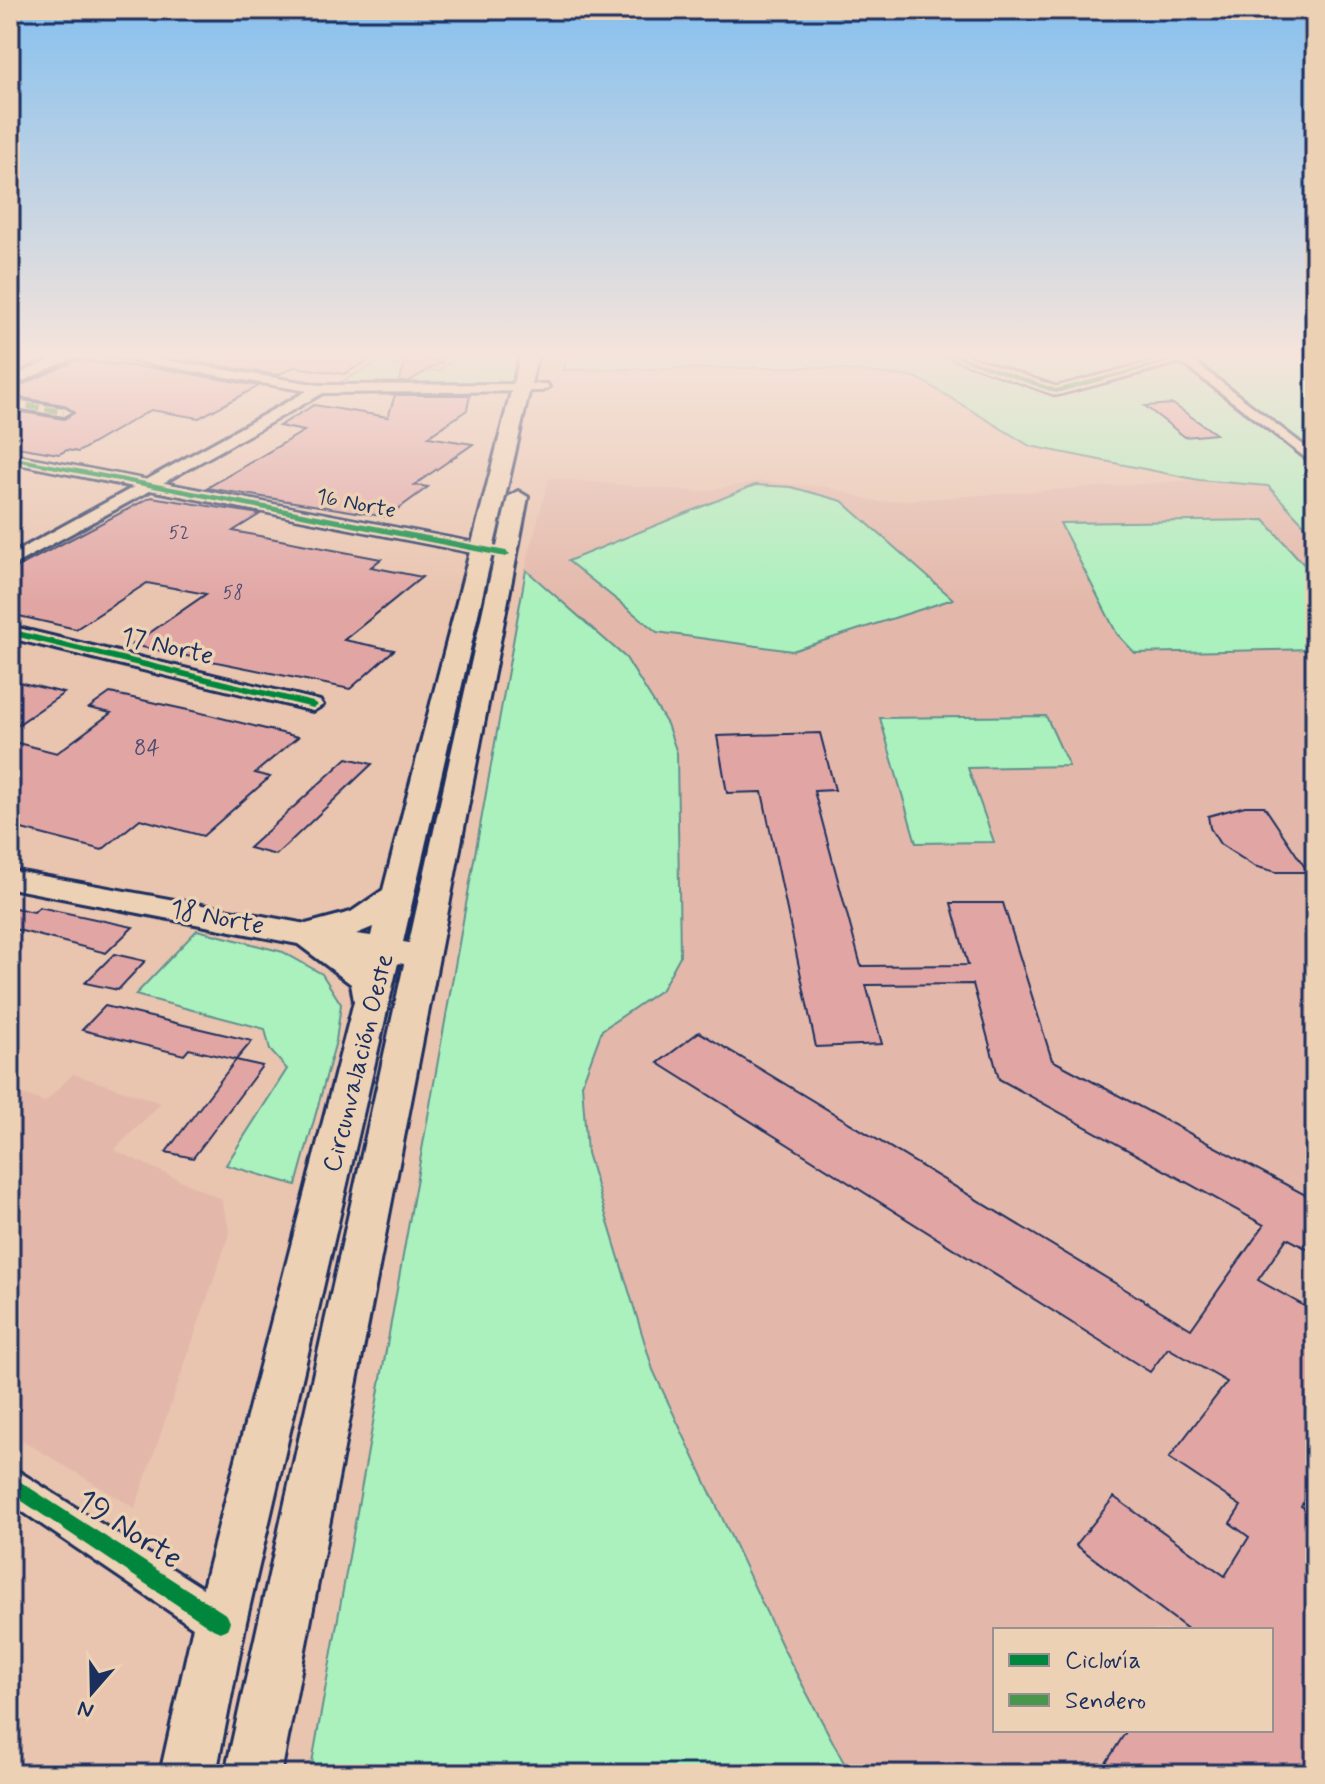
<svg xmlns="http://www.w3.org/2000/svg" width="1325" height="1784" font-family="Mynerve,sans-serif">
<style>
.built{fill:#e3b8aa;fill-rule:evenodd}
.green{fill:#aaf1bd;stroke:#62908e;stroke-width:2}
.building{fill:#e1a6a4;stroke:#1b2f5e;stroke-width:2}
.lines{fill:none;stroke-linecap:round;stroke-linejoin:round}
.minor-casing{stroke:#1b2f5e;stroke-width:6}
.major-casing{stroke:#1b2f5e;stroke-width:6}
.minor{fill:#edd1b4;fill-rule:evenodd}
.major{fill:#edd1b4;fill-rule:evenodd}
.quiet{stroke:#49964d;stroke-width:6;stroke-dasharray:12 6;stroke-linecap:butt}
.cycleway-casing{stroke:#edd1b4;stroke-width:5}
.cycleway{fill:#00873e;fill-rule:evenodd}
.labels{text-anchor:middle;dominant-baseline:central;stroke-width:7;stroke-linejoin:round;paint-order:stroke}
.far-number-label{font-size:18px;fill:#4c4d70}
.far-street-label{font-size:22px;fill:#1b2f5e;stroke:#edd1b4}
.number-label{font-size:22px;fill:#4c4d70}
.street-label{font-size:26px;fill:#1b2f5e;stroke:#edd1b4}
.near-street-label{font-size:32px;fill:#1b2f5e;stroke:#edd1b4}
</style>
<rect width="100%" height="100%" fill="#e9c4af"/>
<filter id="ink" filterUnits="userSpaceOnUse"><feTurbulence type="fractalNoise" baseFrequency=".0125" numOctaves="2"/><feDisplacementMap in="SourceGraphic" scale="16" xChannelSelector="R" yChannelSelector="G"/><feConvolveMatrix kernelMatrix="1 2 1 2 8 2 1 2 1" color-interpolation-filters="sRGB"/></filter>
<g filter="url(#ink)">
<g class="built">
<path d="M 549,478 L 700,492 L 759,481 L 826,487 L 879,502 L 1199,480 L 1268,486 L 1315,536 L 1315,1774 L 310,1774 L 528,557 ZM 995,1630 L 1271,1630 L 1271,1730 L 995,1730 Z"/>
<polygon points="73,1074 161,1103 114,1150 221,1199 230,1232 135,1508 10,1433 10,1097 16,1092 45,1102"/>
</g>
<g class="green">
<polygon points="422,353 519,353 511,384 336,385 377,362 439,371 456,358"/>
<polygon points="567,353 1315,353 1315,536 1268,486 1199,480 1030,446 916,377 813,367 564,370"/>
<polygon points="755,485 791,487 842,501 953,599 792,651 657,632 568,561"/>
<polygon points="1264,520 1315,577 1315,649 1135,653 1117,634 1060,523"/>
<polygon points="526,570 626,658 667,724 677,753 680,956 662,989 602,1030 582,1084 587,1153 653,1370 784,1650 850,1774 310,1774"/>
<polygon points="1046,716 1069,766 968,768 994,842 916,843 880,718"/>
<polygon points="197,930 283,952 322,974 341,1004 336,1041 296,1185 226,1165 287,1069 270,1050 265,1029 135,995"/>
</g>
<g class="building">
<polygon points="31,353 53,356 10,375 10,362"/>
<polygon points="204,353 382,353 344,374 294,367 278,375 188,361"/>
<polygon points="407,356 443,361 408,382 399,382"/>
<polygon points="77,360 169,370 259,386 199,418 151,410 78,452 67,450 59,454 10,446 10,410 64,419 74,413 64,405 10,396 10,390"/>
<polygon points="395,395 470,395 467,410 428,437 473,444 414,485 428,487 387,517 207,488 304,431 279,426 314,405 388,417"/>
<polygon points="1173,404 1216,434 1185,437 1145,406"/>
<polygon points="151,497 260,514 233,531 381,559 371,567 422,577 344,640 394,650 350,689 132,645 206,594 147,583 76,629 10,614 10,571"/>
<polygon points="10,680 64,693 10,730"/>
<polygon points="110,693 197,712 298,737 255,773 270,777 203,836 140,819 102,850 10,826 10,741 57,753 111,713 89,708"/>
<polygon points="820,733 835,790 814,791 861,966 968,965 951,903 1003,903 1052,1060 1315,1200 1315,1253 1287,1238 1258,1280 1315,1312 1315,1485 1301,1506 1315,1515 1315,1774 1099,1774 1127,1730 1271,1730 1271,1630 1189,1630 1076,1545 1114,1497 1225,1576 1249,1537 1230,1523 1241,1506 1169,1458 1227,1382 1168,1348 1150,1372 658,1063 699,1032 1191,1329 1264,1225 999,1079 973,984 866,985 882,1044 816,1047 762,792 727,793 717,736"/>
<polygon points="347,758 372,764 276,855 249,848"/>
<polygon points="1245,806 1264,806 1308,872 1276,872 1254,866 1220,844 1210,828 1208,816"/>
<polygon points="10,907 34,912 39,907 133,927 106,953 10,928"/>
<polygon points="114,954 145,961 118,990 85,983"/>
<polygon points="105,1006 205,1030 252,1041 236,1060 189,1049 184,1055 82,1030"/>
<polygon points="236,1060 262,1066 193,1158 166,1152"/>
</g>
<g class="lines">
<g class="minor-casing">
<g id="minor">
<polygon points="67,353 84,353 10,387 10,378"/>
<polygon points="90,353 121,353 320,385 547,384 549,387 542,391 323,393 163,483 506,549 514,554 506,559 151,490 10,567 10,555 134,487 10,462 10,454 146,480 307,391"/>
<polygon points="940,353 959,353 1057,387 1171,357 1166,353 1183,353 1315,454 1315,465 1181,362 1056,395"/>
<polygon points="10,399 64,408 71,412 64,416 10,407"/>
<polygon points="10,626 320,701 323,705 313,711 10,638"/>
<polygon points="10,1466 234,1608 240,1622 234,1636 220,1641 206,1636 10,1503"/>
</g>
</g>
<g class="major-casing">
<path id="major" d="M 521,353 L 538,353 L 403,942 L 409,943 L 508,497 L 518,491 L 528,497 L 281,1774 L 225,1774 L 404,964 L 398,963 L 246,1622 L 216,1774 L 160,1774 L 194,1622 L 354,1001 L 351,984 L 298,944 L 10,888 L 10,870 L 306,924 L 351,912 L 383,890 ZM 373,927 L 371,936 L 356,934 Z"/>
</g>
<use href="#minor" class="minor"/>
<use href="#major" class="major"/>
<polyline class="quiet" points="10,403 64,412"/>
<g class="cycleway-casing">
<g id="cycleway">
<polygon points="943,353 953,353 1056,389 1183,356 1186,358 1056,393"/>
<polygon points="10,456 506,551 510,554 506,557 10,460"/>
<polygon points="10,629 313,702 318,705 313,708 10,635"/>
<polygon points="10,1475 227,1615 230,1622 227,1629 220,1632 213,1629 10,1493"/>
</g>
</g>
<use href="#cycleway" class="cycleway"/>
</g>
</g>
<linearGradient id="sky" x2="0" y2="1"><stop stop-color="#87c0ee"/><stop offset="0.59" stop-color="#f5e4db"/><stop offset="1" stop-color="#f5e4db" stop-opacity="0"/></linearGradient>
<rect width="1325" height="603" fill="url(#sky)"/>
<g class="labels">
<g class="far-number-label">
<text x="179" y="533">52</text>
<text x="233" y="593">58</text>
</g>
<g class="far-street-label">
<text transform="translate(356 504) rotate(11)">16 Norte</text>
</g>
<g class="number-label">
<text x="147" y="749">84</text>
</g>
<g class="street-label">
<text transform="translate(167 647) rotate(13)">17 Norte</text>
<text transform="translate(217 918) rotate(11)">18 Norte</text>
<text transform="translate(359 1063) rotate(-76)">Circunvalación Oeste</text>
</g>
<g class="near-street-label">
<text transform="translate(129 1530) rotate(33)">19 Norte</text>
</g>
</g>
<rect width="1325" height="1784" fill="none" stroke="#edd1b4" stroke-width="40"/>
<rect x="20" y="20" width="1285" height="1744" fill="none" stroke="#1b2f5e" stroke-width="3" filter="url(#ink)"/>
<rect x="993" y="1628" width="280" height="104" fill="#edd1b4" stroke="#999092" stroke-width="2"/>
<rect x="1009" y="1654" width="40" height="12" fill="#00873e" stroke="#999092" stroke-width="2"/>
<text x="1065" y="1668" font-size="24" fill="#1b2f5e">Ciclovía</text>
<rect x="1009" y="1694" width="40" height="12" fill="#49964d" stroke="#999092" stroke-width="2"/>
<text x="1065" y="1708" font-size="24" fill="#1b2f5e">Sendero</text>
<g transform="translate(92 1692) rotate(200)" stroke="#edd1b4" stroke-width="6" paint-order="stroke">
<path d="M0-6L14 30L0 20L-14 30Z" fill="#1b2f5e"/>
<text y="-12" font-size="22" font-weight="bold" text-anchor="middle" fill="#1b2f5e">N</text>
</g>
</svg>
